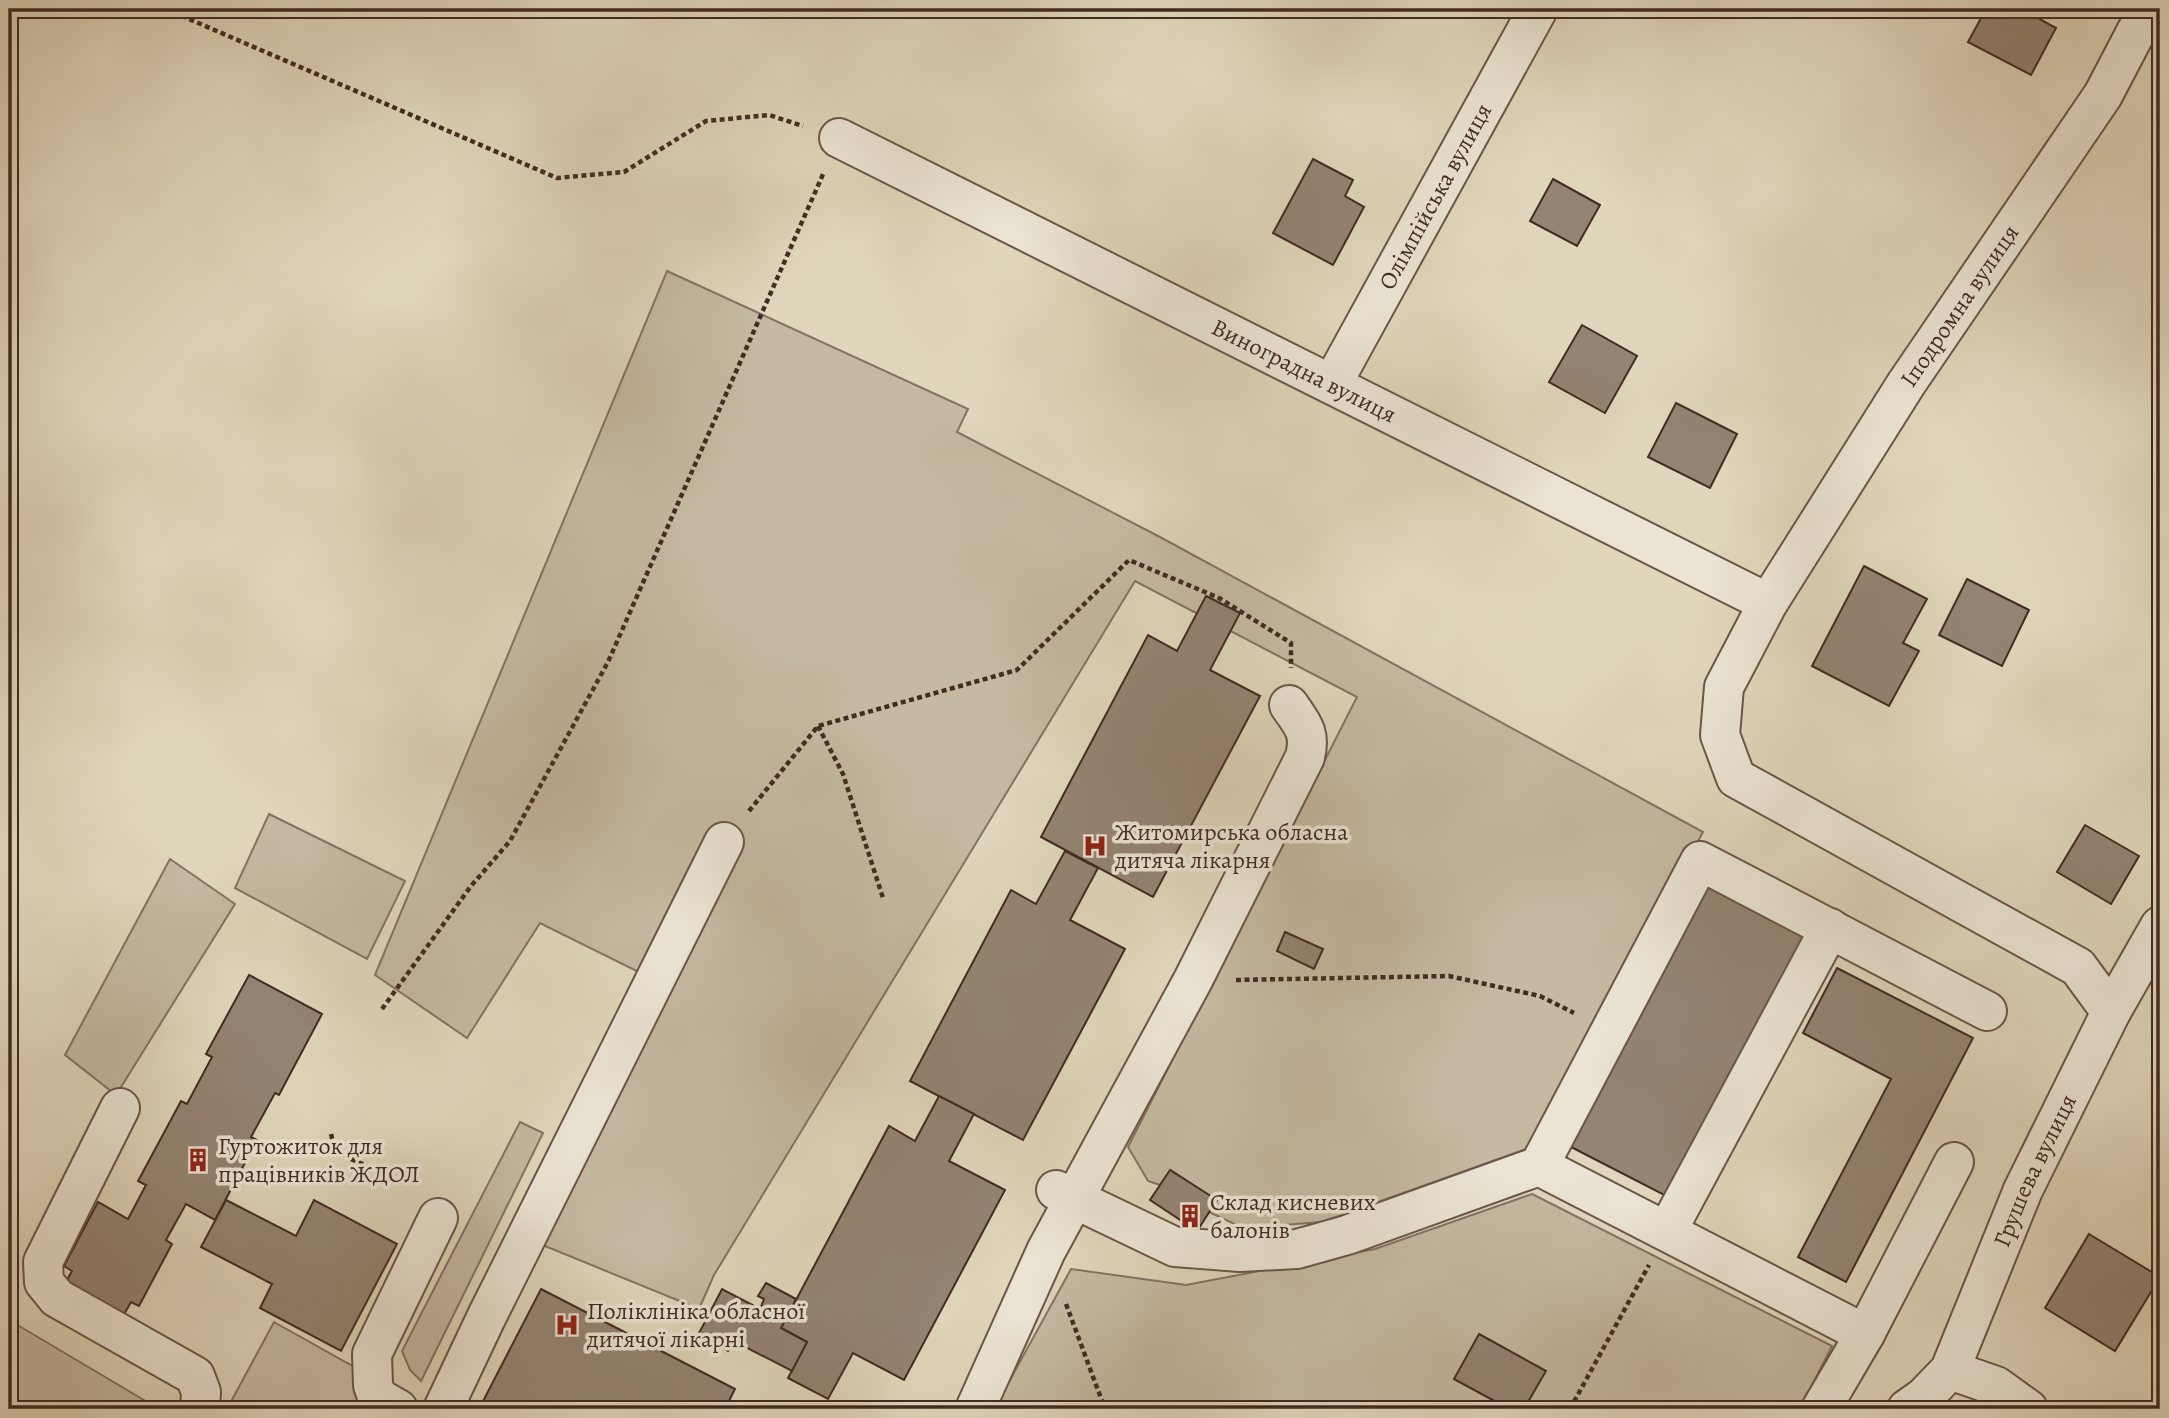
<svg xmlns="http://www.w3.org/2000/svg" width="2169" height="1418" font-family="Alegreya,serif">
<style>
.green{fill:#c5b9a1;stroke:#847262;stroke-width:2}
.building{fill:#948472;stroke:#422b22;stroke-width:2}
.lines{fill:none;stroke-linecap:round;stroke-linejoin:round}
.minor-casing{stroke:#6a5648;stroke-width:42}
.path{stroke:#422b22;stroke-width:4.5;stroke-dasharray:5 3.5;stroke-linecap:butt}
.minor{stroke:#ebe4d3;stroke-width:38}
.labels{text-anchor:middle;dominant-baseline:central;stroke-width:7;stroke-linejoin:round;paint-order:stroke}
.street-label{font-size:24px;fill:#422b22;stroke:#ebe4d3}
.poi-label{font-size:24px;fill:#422b22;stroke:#ebe4d3;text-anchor:start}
</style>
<rect width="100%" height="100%" fill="#e0d6bb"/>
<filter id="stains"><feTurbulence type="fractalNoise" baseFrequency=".00286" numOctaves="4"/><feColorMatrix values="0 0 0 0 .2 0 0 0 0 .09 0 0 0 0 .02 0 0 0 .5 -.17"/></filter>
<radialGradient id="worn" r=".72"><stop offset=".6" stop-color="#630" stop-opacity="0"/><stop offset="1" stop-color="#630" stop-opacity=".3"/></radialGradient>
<g class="green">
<polygon points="667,271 968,409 957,432 1160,537 1703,832 1537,1145 1322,1222 1243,1228 1209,1212 1216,1200 1171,1170 1160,1185 1148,1181 1128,1147 1357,697 1135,581 714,1275 699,1309 540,1244 671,988 540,923 467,1038 375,975"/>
<polygon points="269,814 405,881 367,959 235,888"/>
<polygon points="170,859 235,904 116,1095 65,1055"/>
<polygon points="520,1122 543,1133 421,1381 410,1370 402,1351"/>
<polygon points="1532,1194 1832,1346 1800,1409 994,1409 1071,1269 1186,1285 1375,1249"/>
<polygon points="9,1320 154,1406 152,1409 9,1409"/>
<polygon points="274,1322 356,1368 378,1409 227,1409"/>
</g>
<g class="building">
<polygon points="1986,9 2021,9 2056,28 2031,75 1968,42"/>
<polygon points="1313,159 1353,180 1345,196 1364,207 1333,265 1273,233"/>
<polygon points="1553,179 1600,205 1577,246 1530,221"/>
<polygon points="1582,325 1637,356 1605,413 1549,382"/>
<polygon points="1676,403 1737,434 1710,488 1648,457"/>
<polygon points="1864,566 1927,599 1903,643 1919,651 1889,706 1812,666"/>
<polygon points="1967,579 2029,610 2002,666 1939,635"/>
<polygon points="1206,596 1240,613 1210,670 1260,696 1153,897 1041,837 1148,635 1177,651"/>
<polygon points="2085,825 2139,856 2111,904 2057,872"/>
<polygon points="1065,851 1098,868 1070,920 1125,949 1023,1140 910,1081 1011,890 1036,904"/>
<polygon points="1705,885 1804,935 1670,1198 1571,1147"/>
<polygon points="1285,932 1323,949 1314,969 1277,951"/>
<polygon points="1837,968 1973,1038 1846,1282 1798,1257 1891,1079 1803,1033"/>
<polygon points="249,975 322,1014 279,1095 275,1093 251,1137 257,1140 215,1220 186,1204 166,1240 172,1244 139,1306 131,1302 122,1318 63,1287 72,1271 64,1266 98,1202 128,1219 146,1185 138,1181 181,1101 187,1104 212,1057 206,1054"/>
<polygon points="939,1096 974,1114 949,1161 1005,1190 904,1380 853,1353 828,1399 788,1378 807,1342 781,1328 889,1126 915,1141"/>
<polygon points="1170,1170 1217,1200 1197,1231 1150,1200"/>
<polygon points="226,1200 296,1236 314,1200 397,1244 341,1351 260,1308 272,1284 201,1247"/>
<polygon points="2089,1234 2160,1277 2115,1351 2045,1308"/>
<polygon points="766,1283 796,1299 781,1328 807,1342 792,1371 734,1341 728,1351 698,1335 722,1289 760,1309 764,1299 758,1296"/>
<polygon points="541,1289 735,1389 725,1409 479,1409"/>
<polygon points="1479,1334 1546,1371 1524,1409 1509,1409 1454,1379"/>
<polygon points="301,1403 314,1409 297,1409"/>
</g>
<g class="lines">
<g class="minor-casing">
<g id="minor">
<path id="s1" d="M 839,138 L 1768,603"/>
<path id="s2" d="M 1332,384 L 1538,9"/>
<path id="s3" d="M 2111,1012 L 2078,967 L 1736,778 L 1720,735 L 1724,687 L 1768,603 L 1906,384 L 2103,95 L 2148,9"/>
<polyline points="120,1108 43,1262 44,1282 57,1298 195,1376 201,1392 200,1409"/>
<polyline points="1539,1166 1865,1334"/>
<polyline points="1056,1190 1175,1247 1240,1252 1297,1249 1347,1235 1539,1166 1700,861 1987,1011"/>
<polyline points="1667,1231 1830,928"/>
<polyline points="1950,1370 1996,1386 2028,1409"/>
<polyline points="398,1409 377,1397 373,1385 372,1354 438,1218"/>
<polyline points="443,1409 486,1318 724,842"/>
<path d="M 975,1409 L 1046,1251 L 1193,980 L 1305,757 C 1311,733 1303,725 1289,705"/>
<polyline points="1821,1409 1865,1334 1954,1162"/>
<path id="s4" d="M 1907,1409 L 1924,1397 L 1950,1370 L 2023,1190 L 2111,1012 L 2160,926"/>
</g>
</g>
<g class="path">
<polyline points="166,9 557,178 624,172 706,121 769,115 803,126"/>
<polyline points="818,726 843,774 883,898"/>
<polyline points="749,811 818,726 1017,670 1129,560 1219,598 1291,643 1291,668"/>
<polyline points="1236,980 1449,976 1540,996 1574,1013"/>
<polyline points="382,1009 471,886 510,841 608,662 824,172"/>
<polyline points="331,1134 334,1147 349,1158 369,1167"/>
<polyline points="1066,1304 1105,1409"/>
<polyline points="1570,1409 1649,1265"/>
</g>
<use href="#minor" class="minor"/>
</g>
<defs>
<g id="hospital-bare" transform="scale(1.89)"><path d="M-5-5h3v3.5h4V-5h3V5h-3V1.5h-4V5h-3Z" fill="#8f2418" stroke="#ebe4d3" stroke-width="2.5" paint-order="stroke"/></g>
<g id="building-bare" transform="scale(1.89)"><path d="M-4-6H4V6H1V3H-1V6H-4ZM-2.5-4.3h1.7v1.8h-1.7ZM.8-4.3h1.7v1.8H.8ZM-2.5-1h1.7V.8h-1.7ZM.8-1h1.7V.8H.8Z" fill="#8f2418" stroke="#ebe4d3" stroke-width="2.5" paint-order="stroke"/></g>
</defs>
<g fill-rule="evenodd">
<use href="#hospital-bare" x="1095" y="846"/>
<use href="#building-bare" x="198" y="1160"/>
<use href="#building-bare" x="1190" y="1216"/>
<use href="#hospital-bare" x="567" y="1325"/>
</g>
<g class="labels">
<g class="street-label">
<text stroke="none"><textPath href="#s2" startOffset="214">Олімпійська вулиця</textPath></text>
<text stroke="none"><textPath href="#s3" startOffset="989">Іподромна вулиця</textPath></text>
<text stroke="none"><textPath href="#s1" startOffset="520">Виноградна вулиця</textPath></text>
<text stroke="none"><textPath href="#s4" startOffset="275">Грушева вулиця</textPath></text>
</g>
<g class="poi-label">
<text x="1115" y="832">Житомирська обласна<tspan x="1115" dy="28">дитяча лікарня</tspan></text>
<text x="218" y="1146">Гуртожиток для<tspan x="218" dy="28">працiвникiв ЖДОЛ</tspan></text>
<text x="1210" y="1202">Склад кисневих<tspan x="1210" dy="28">балонів</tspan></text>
<text x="587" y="1311">Поліклініка обласної<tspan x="587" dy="28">дитячої лікарні</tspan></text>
</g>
</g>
<rect width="2169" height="1418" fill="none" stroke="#e0d6bb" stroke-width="35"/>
<rect x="10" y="10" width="2148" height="1397" fill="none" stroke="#422b22" stroke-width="3.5"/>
<rect x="18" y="18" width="2134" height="1383" fill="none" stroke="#422b22" stroke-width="2"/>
<rect width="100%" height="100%" filter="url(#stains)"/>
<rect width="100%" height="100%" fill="url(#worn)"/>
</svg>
